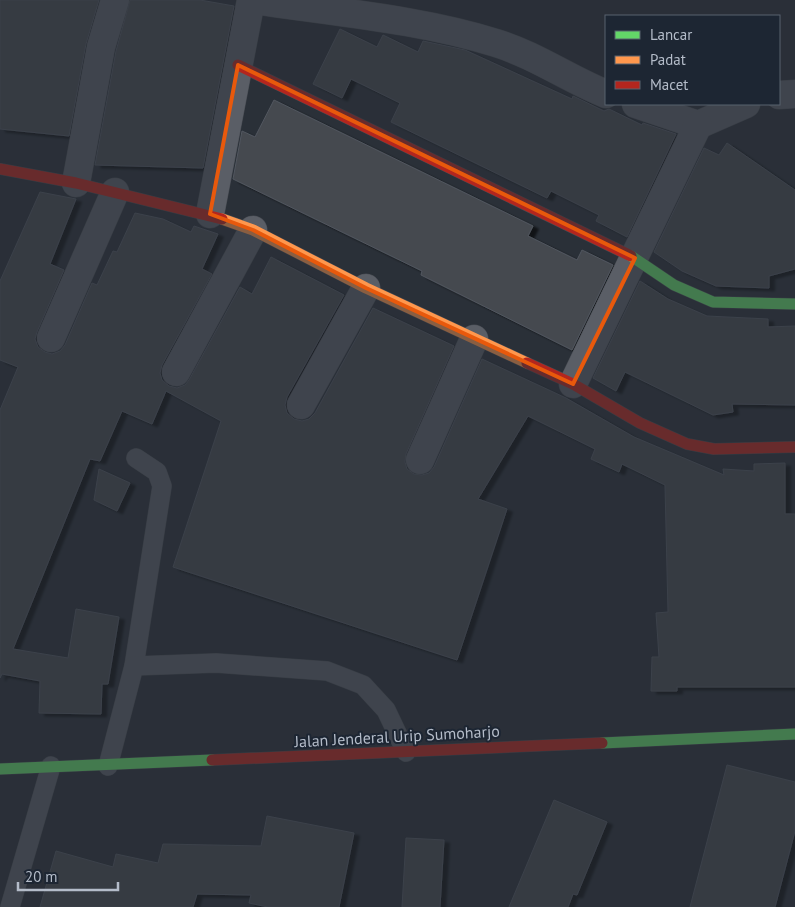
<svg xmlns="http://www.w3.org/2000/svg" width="795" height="907" font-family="'PT Sans',sans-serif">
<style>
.building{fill:#444950;stroke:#52575f;filter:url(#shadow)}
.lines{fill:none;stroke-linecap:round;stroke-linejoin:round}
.lane-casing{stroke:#484c53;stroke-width:20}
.street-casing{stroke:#484c53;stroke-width:29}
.fast-casing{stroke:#484c53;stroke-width:12}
.slow-casing{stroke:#484c53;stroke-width:12}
.jam-casing{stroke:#484c53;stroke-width:12}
.lane{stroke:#5a5e66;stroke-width:19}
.street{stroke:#5a5e66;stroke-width:28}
.fast{stroke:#63d668;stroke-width:11}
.slow{stroke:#ff974d;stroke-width:11}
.jam{stroke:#b3261e;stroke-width:11}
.marked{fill:none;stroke:#e8590c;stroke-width:4;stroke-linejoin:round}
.labels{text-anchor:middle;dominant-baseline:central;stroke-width:4;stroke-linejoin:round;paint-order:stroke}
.street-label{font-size:16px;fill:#b4bcc9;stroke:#1d2633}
</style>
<defs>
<filter id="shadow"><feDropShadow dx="5.5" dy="3" stdDeviation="1" flood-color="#0009"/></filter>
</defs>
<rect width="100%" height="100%" fill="#2a3038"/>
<g class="building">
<polygon points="0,0 99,0 86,44 69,136 0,129"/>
<polygon points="130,0 200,0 234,6 203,168 95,165 116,51"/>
<polygon points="340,29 377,47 383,35 418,52 423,41 465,50 572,99 573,96 604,111 609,109 642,125 643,123 676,134 627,237 596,221 599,215 551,191 547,198 391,122 400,103 351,79 342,98 313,84"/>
<polygon points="274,100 533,226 528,236 577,260 582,250 613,265 572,350 421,275 422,271 233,179 242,131 255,137"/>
<polygon points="727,143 795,190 795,269 769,276 769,288 716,286 682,271 654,252 704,148 719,155"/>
<polygon points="40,192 76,199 50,264 64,270 37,332 35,339 38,347 45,352 52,354 60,351 65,345 92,283 97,285 113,251 117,252 135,213 163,219 191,232 194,226 218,234 202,269 212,274 162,365 160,373 162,380 169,386 177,388 185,385 189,380 240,287 252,294 271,257 344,295 287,397 285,405 287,413 294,419 302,421 309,419 315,413 373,308 454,346 406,454 405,462 407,469 414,474 422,475 429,473 434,467 482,359 566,398 634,437 724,475 723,469 754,471 754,464 785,463 785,514 795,514 795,687 677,687 677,691 651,691 652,657 659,657 656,613 668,612 665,485 622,464 619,472 591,459 595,449 528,416 478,499 507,509 457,660 173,567 221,421 166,391 152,424 122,411 100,461 90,459 13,649 68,658 76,609 119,617 108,684 102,684 101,714 39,713 40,681 2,674 0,678 0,410 18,367 0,360 0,281"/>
<polygon points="640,281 668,299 707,316 768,319 768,327 795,326 795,405 732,404 733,412 713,415 625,372 616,391 593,378"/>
<polygon points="99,469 130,483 117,511 94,500"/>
<polygon points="727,765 795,782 795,831 775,907 690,907"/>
<polygon points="554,800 607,822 577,895 573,894 568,907 509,907"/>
<polygon points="267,816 354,833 339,907 268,907 249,903 251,895 197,894 193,907 40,907 56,851 113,867 116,854 158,863 163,844 261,846"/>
<polygon points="406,838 444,840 440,907 402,907"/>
</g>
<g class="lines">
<g class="lane-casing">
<g id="lane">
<polyline points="134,666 162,486 157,472 136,458"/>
<polyline points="108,766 134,666 216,663 327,671 363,685 386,710 406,752"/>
<polyline points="10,907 51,766"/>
</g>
</g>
<g class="street-casing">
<g id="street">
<path d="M 254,0 C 333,12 420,19 496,43 C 535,55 569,79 606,94"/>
<polyline points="779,95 795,94"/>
<polyline points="636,104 698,125 746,104"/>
<polyline points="76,183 101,47 115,0"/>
<polyline points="210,214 251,0"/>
<polyline points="51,338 115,192"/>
<polyline points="176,372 253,230"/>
<polyline points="573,384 698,125"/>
<polyline points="301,405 366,288"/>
<polyline points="420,460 474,339"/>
</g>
</g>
<g class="fast-casing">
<g id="fast">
<polyline points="631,256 674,285 713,302 795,304"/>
<polyline points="602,743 795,734"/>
<polyline points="0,769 212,760"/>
</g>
</g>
<g class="slow-casing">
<polyline id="slow" points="222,219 253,230 366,288 527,363"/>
</g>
<g class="jam-casing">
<g id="jam">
<polyline points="238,65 631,256"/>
<polyline points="0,169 76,183 222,219"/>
<polyline points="527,363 573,384 640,423 687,444 714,449 795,447"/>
<polyline points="212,760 602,743"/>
</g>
</g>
<use href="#lane" class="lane"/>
<use href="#street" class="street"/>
<use href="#fast" class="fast"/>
<use href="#slow" class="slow"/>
<use href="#jam" class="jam"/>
</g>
<path d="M0 0H795V907H0ZM 238,65 L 635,258 L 573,384 L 366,288 L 253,230 L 210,214 Z" fill="#2a3038" fill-opacity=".55" fill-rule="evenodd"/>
<path class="marked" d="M 238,65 L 635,258 L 573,384 L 366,288 L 253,230 L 210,214 Z"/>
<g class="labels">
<g class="street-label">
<text transform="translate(397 736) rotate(-3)">Jalan Jenderal Urip Sumoharjo</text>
</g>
</g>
<rect x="605" y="15" width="175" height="90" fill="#1d2633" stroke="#59626f"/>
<rect x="615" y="31" width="25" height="8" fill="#63d668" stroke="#59626f"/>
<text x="650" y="40" font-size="15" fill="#b4bcc9">Lancar</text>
<rect x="615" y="56" width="25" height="8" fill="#ff974d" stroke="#59626f"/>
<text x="650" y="65" font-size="15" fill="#b4bcc9">Padat</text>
<rect x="615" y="81" width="25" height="8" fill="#b3261e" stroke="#59626f"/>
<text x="650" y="90" font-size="15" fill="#b4bcc9">Macet</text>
<path d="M18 882v8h100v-8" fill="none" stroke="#b4bcc9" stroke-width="2.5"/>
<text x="25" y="882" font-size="15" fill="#b4bcc9" stroke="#1d2633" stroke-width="4" paint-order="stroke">20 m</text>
</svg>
